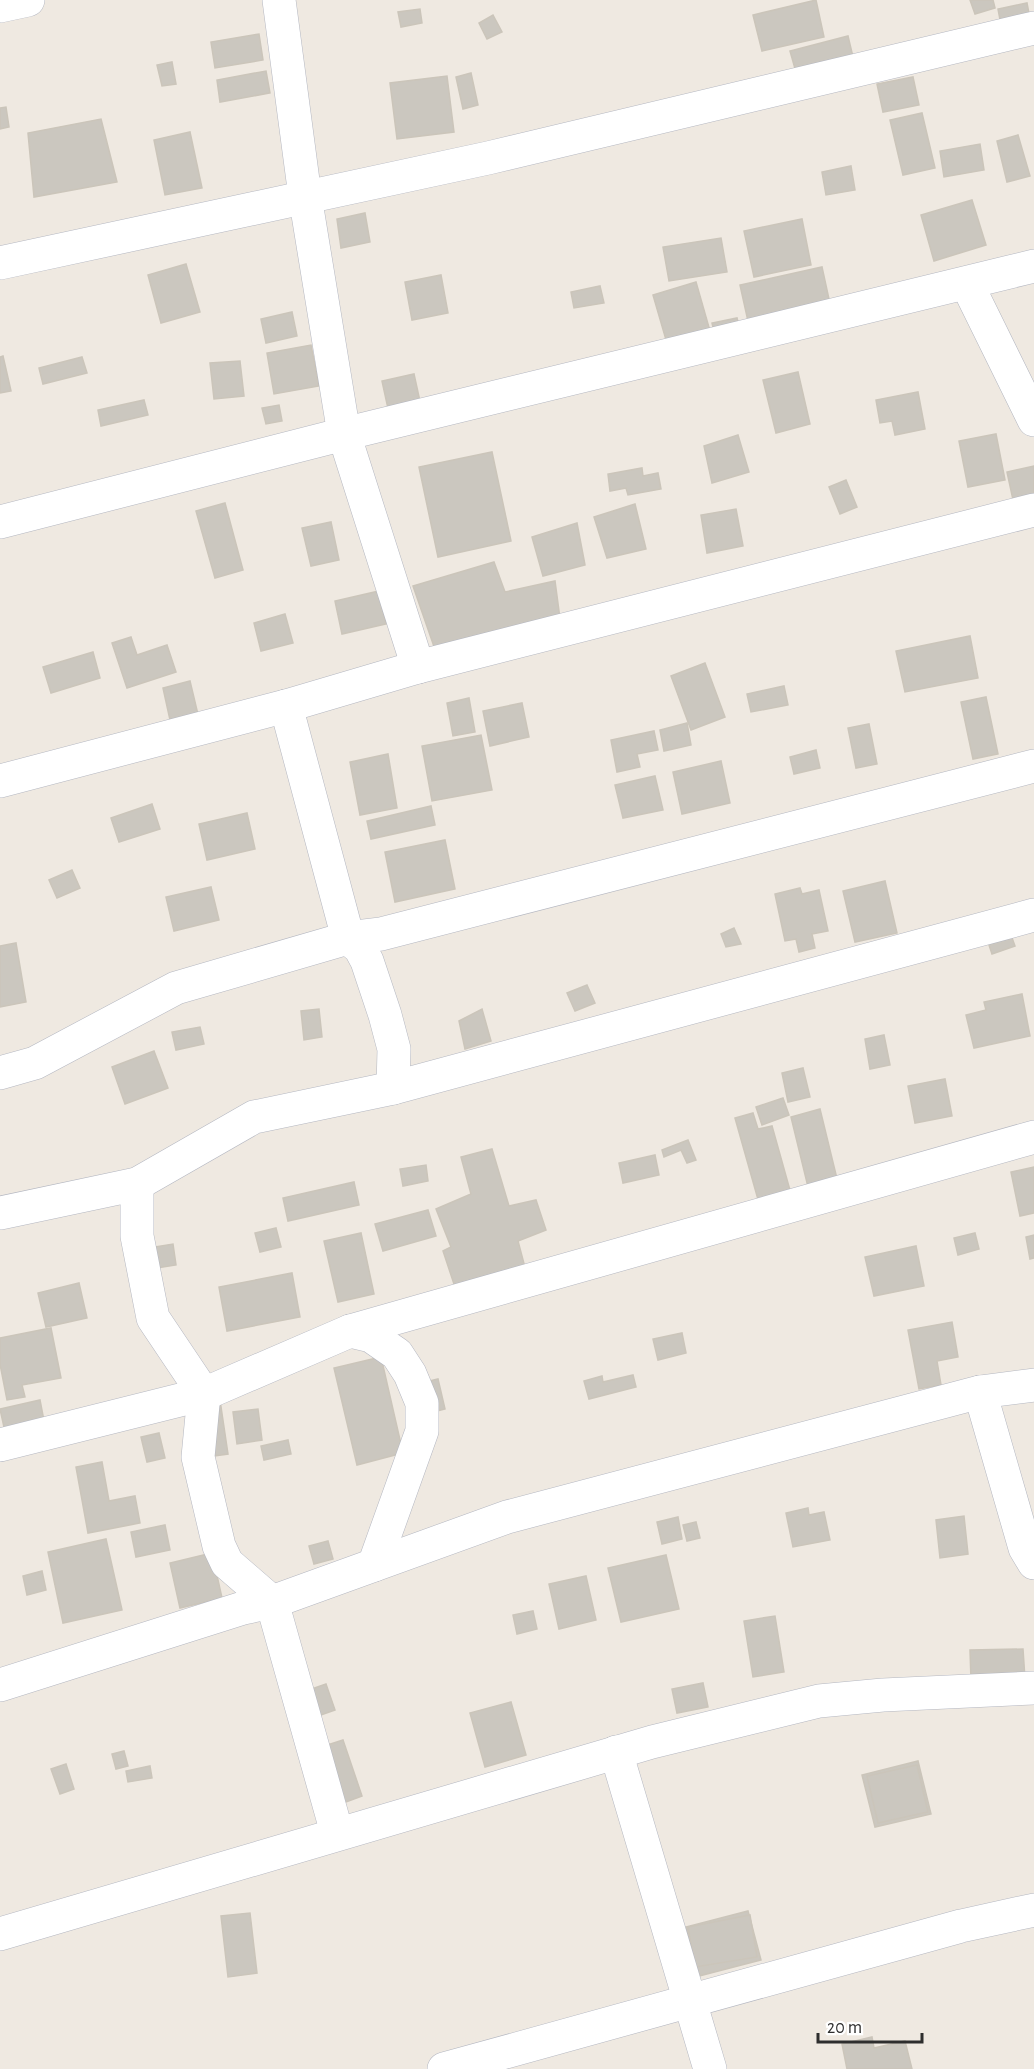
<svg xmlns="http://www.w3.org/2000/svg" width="1034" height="2069" font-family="'Alegreya Sans',sans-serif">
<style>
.building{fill:#cbc7bf;stroke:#cbc5ba;stroke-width:1.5}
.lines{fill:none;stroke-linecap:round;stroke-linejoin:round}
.street-casing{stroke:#b4b7c1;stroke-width:34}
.street{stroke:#fff;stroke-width:33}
</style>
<rect width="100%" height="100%" fill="#efe9e1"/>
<g class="building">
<polygon points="816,0 824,37 762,51 753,15"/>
<polygon points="970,0 993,0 995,8 975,14"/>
<polygon points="1027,3 1031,24 1002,30 998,9"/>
<polygon points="420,9 422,23 401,27 398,12"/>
<polygon points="493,15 502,32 487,39 479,23"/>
<polygon points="259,34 263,60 215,68 211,42"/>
<polygon points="848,36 853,57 796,72 790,51"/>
<polygon points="172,62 176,84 162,86 157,65"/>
<polygon points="266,71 270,93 220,102 217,80"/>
<polygon points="471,73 478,105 463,109 456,77"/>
<polygon points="447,76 454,132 397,139 390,83"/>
<polygon points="913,77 919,105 883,112 877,84"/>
<polygon points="6,107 9,127 0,129 0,108"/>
<polygon points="922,113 935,168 903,175 890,120"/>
<polygon points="101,119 117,182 34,197 28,133"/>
<polygon points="190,132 202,188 165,195 154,140"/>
<polygon points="1018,135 1030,176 1007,182 997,141"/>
<polygon points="980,144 984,170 944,177 940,151"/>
<polygon points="851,166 855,190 826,195 822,172"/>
<polygon points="972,200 986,245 934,261 921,215"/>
<polygon points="365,213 370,242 341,248 337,219"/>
<polygon points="802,219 811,265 754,277 744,231"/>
<polygon points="721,238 727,272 669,281 663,247"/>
<polygon points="186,264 200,312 161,323 148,275"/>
<polygon points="822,267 832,313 750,330 740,285"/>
<polygon points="441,275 448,313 412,320 405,282"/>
<polygon points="696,282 712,338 669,350 653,295"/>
<polygon points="600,286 604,303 574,308 571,292"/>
<polygon points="292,312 297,336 266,343 261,319"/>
<polygon points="737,318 741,335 716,340 712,323"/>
<polygon points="311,345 319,386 274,394 267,353"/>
<polygon points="3,356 11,391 0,393 0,357"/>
<polygon points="82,357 87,373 43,384 39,368"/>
<polygon points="240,361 244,396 214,399 210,363"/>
<polygon points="798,372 810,424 776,433 763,380"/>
<polygon points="414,374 421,406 389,413 382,381"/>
<polygon points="918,392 925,429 895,435 892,421 880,423 876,400"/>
<polygon points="144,400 148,415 101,426 98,410"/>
<polygon points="279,405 282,421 266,424 262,408"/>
<polygon points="996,434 1005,480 968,487 959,441"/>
<polygon points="738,435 749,472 712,483 704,446"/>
<polygon points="492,452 511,541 438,557 419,467"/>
<polygon points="1034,466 1034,505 1015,509 1007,472"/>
<polygon points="642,468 643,476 658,473 661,489 628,495 626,488 610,491 608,474"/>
<polygon points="846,480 857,507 840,514 829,487"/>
<polygon points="225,503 243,570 215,578 196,511"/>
<polygon points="635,504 646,549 607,558 594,517"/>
<polygon points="736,509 743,546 707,553 701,515"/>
<polygon points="331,522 339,560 311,566 302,528"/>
<polygon points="577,523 585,565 543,576 532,537"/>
<polygon points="494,562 505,592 555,581 561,626 438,658 413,586"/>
<polygon points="379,591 386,624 342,634 335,601"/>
<polygon points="285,614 293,643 261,651 254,623"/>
<polygon points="970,636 978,678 905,692 896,651"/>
<polygon points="131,637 137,655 167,645 176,672 127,688 112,643"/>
<polygon points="93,652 100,678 51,693 43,667"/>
<polygon points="705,663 725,717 691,730 671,676"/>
<polygon points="190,681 200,723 172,729 163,688"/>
<polygon points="784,686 788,705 751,712 747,694"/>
<polygon points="986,697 998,754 973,759 961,702"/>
<polygon points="469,698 475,732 453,736 447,703"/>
<polygon points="522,703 529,737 490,746 483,711"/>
<polygon points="687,723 691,745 664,751 660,730"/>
<polygon points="869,724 877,764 856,768 848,728"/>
<polygon points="654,731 658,750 637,754 640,767 617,772 611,740"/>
<polygon points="481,735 492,790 432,801 422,746"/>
<polygon points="816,750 820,768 794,774 790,757"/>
<polygon points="388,754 397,808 360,815 350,762"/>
<polygon points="721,761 730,803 682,814 673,772"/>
<polygon points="655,776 663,810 623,818 615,785"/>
<polygon points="152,804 160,829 119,842 111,818"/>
<polygon points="431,806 435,825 371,839 367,821"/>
<polygon points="247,813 255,849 207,860 199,824"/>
<polygon points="445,840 455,889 395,902 385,852"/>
<polygon points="72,870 80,888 57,898 49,880"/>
<polygon points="885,881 897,933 855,942 843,891"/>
<polygon points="211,887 219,920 174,931 166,897"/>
<polygon points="800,888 802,894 819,890 828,931 812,934 815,948 799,952 796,939 785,941 775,894"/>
<polygon points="734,928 741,944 726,947 721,934"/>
<polygon points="1011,935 1015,946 992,954 988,942"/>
<polygon points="16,943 26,1002 0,1007 0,946"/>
<polygon points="587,985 595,1003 575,1011 567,993"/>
<polygon points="1022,994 1030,1036 974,1048 966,1015 986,1010 984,1002"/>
<polygon points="319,1009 322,1037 304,1040 301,1011"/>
<polygon points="482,1009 491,1041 465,1049 459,1021"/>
<polygon points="200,1027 204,1044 176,1050 172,1032"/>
<polygon points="884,1035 890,1065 870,1069 865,1039"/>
<polygon points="154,1051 168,1088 125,1104 112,1067"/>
<polygon points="803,1068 810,1097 788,1102 782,1073"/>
<polygon points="945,1079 952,1116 915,1123 908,1086"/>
<polygon points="783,1098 789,1115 762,1125 756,1107"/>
<polygon points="820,1109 839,1187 810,1195 791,1117"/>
<polygon points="753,1113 758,1129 772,1126 793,1201 761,1210 735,1118"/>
<polygon points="688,1140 696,1160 687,1163 681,1150 664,1157 662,1150"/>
<polygon points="492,1149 509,1206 536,1200 546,1230 518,1241 527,1275 458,1296 443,1251 451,1247 436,1209 471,1194 461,1157"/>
<polygon points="655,1155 659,1175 623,1183 619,1163"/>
<polygon points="426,1165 428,1181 403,1186 400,1169"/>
<polygon points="1034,1167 1034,1213 1020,1216 1011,1172"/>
<polygon points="354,1182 359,1205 288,1221 283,1198"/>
<polygon points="428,1210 436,1236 383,1251 375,1224"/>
<polygon points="276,1228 281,1247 260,1252 255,1233"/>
<polygon points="361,1233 374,1294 338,1302 324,1241"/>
<polygon points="975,1233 979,1249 958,1255 954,1238"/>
<polygon points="1034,1235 1034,1258 1030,1259 1026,1237"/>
<polygon points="173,1244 176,1265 151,1269 148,1248"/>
<polygon points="916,1246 924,1286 874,1296 865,1257"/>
<polygon points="292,1273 300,1317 227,1331 219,1287"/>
<polygon points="79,1283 87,1318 46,1327 38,1293"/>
<polygon points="952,1322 958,1357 937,1361 941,1385 919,1389 908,1330"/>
<polygon points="51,1328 61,1378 22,1385 25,1397 7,1400 0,1364 0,1338"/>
<polygon points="682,1333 686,1353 658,1360 653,1339"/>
<polygon points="381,1357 403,1453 357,1465 334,1368"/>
<polygon points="633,1375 636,1387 589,1399 584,1381 602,1376 603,1382"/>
<polygon points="438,1379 445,1409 429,1413 421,1383"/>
<polygon points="40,1400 45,1426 6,1436 0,1409"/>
<polygon points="220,1400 228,1454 206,1457"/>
<polygon points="258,1409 262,1440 237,1444 233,1412"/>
<polygon points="159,1433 165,1458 147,1462 141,1437"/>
<polygon points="288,1440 291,1454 264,1460 261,1446"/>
<polygon points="102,1462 109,1501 135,1496 140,1523 88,1533 76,1467"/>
<polygon points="808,1508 809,1515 824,1512 830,1540 793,1547 786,1513"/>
<polygon points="964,1516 968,1554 940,1558 936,1520"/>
<polygon points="678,1517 682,1539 662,1544 657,1522"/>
<polygon points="696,1522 700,1538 687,1541 683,1525"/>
<polygon points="165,1525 170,1550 136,1557 131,1532"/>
<polygon points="106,1539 122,1610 63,1623 48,1552"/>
<polygon points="328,1541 333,1559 314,1564 309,1546"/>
<polygon points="212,1553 222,1598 180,1608 170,1563"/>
<polygon points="666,1555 679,1609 621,1622 608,1568"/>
<polygon points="42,1571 46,1590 27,1595 23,1576"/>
<polygon points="586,1576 596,1620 559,1629 549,1584"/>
<polygon points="533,1611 537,1629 517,1634 513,1615"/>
<polygon points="775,1616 784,1672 753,1677 744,1621"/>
<polygon points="1023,1649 1025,1679 971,1680 970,1650"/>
<polygon points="703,1683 708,1707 677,1713 672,1689"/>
<polygon points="326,1684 335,1710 315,1717 306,1691"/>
<polygon points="511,1702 526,1755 485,1767 470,1713"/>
<polygon points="343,1740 362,1796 335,1806 315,1749"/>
<polygon points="124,1751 128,1766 116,1769 112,1754"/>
<polygon points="918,1761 931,1814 875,1827 862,1775"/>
<polygon points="66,1764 74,1789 60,1794 51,1769"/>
<polygon points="917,1765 928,1812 878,1823 867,1776"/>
<polygon points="150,1766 152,1778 128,1782 126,1771"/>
<polygon points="748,1911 761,1960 699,1976 686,1927"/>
<polygon points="250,1913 257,1973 228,1977 221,1916"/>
<polygon points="750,1915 757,1957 695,1967 688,1927"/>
<polygon points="872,2037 874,2048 905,2041 912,2069 847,2069 842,2044"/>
</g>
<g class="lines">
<g class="street-casing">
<g id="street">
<polyline points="279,0 305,196 344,434 418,667"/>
<polyline points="0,6 28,0"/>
<polyline points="0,263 488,158 1034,28"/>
<polyline points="967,284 1034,420"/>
<polyline points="0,522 344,434 1034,266"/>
<polyline points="286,706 348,938 360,948 367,961 385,1015 394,1049 393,1088"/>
<polyline points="0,781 286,706 418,667 1034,510"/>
<polyline points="0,1073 35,1063 176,988 348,938 381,934 1034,766"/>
<polyline points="137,1184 137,1236 153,1318 204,1394 198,1457 219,1546 227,1563 272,1602 337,1833"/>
<polyline points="0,1213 137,1184 254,1117 393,1088 1034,915"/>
<polyline points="350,1331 371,1336 397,1354 410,1374 422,1403 422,1431 374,1565"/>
<polyline points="980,1392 1025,1548 1034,1563"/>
<polyline points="0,1445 204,1394 350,1331 1034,1137"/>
<polyline points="0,1685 243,1608 272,1602 507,1517 980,1392 1034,1385"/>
<polyline points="616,1752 710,2069"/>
<polyline points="0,1934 652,1742 819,1701 883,1695 1034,1688"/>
<polyline points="444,2069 961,1926 1034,1910"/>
</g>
</g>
<use href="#street" class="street"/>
</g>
<path d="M818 2033v9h104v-9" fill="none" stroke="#2e2e2e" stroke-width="3"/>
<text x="827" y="2033" font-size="18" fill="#2e2e2e" stroke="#ffffff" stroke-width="4.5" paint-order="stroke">20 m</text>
</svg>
